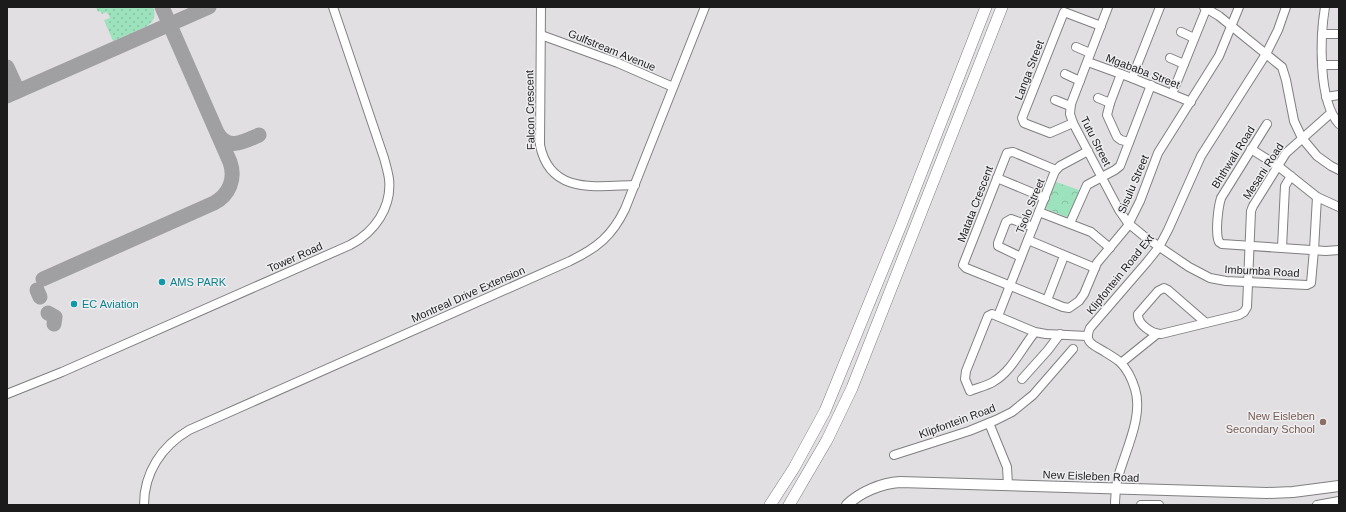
<svg xmlns="http://www.w3.org/2000/svg" width="1346" height="512" font-family="Helvetica,sans-serif">
<style>
.grass{fill:url(#grass-dots)}
.park{fill:url(#park-crowns)}
.lines{fill:none;stroke-linecap:round;stroke-linejoin:round}
.taxiway{stroke:#a09fa1;stroke-width:15}
.minor-casing{stroke:#807f81;stroke-width:10}
.major-casing{stroke:#807f81;stroke-width:12}
.highway-casing{stroke:#807f81;stroke-width:12}
.minor{stroke:#fff;stroke-width:8}
.major{stroke:#fff;stroke-width:10}
.highway{stroke:#fff;stroke-width:11}
.culture-dot{fill:#0f9aa8;stroke:#eeedf0;stroke-width:1.5}
.education-dot{fill:#8d6e63;stroke:#eeedf0;stroke-width:1.5}
.labels{text-anchor:middle;dominant-baseline:central;stroke-width:3;stroke-linejoin:round;paint-order:stroke}
.street-label{font-size:11px;fill:#1c1b1c;stroke:#eeedf0}
.culture-label{font-size:11px;fill:#0d838f;stroke:#eeedf0;text-anchor:start}
.education-label{font-size:11px;fill:#785e54;stroke:#eeedf0;text-anchor:end}
</style>
<defs>
<pattern id="grass-dots" width="8" height="8" patternUnits="userSpaceOnUse"><rect width="8" height="8" fill="#9ce2bd"/><path d="M2 2h.1M6 6h.1" fill="none" stroke="#86c1a2" stroke-width="1.8" stroke-linecap="round"/></pattern>
<pattern id="park-crowns" width="20" height="18" patternUnits="userSpaceOnUse"><rect width="20" height="18" fill="#9ce2bd"/><path d="M2 6a3 3 0 1 1 6 0M12 15a3 3 0 1 1 6 0" fill="none" stroke="#86c1a2"/></pattern>
</defs>
<rect width="100%" height="100%" fill="#e1dfe2"/>
<path class="grass" d="M 96,7 L 153,7 C 156,16 154,21 147,26 L 113,41 L 104,20 L 110,18 L 107,12 L 102,14 L 100,11 L 98,12 Z"/>
<polygon class="park" points="1056,182 1079,190 1069,218 1047,209 1045,206"/>
<g class="lines">
<g class="taxiway">
<polyline points="7,67 18,91"/>
<polyline points="7,96 209,7"/>
<path d="M 218,134 C 229,151 245,141 259,135"/>
<path d="M 43,279 L 214,203 C 229,195 236,179 230,162 L 162,7"/>
<polyline points="37,290 40,297"/>
<polyline points="48,313 55,317 54,324"/>
</g>
<g class="minor-casing">
<g id="minor">
<path d="M 541,7 L 540,145 C 550,195 596,186 635,185"/>
<polyline points="1108,7 1071,104 1070,114 1073,123 1119,210 1128,223 1145,237 1189,267 1210,278 1226,281 1307,285 1311,283 1314,250 1317,197"/>
<polyline points="1204,7 1219,16 1282,67 1286,80 1294,121 1302,138 1317,156 1331,166 1339,170"/>
<path d="M 1325,7 C 1320,37 1318,101 1339,124"/>
<polyline points="1181,32 1194,38"/>
<polyline points="1322,34 1339,34"/>
<polyline points="541,35 618,63 673,87"/>
<polyline points="1076,47 1090,53"/>
<polyline points="1170,58 1184,64"/>
<polyline points="1088,62 1132,78 1191,102"/>
<polyline points="1323,65 1339,65"/>
<polyline points="1065,74 1080,81"/>
<polyline points="1121,74 1110,103 1107,115 1117,137 1121,140 1129,142"/>
<polyline points="1132,78 1160,7"/>
<polyline points="1172,94 1207,7"/>
<polyline points="1326,97 1339,95"/>
<polyline points="1098,98 1110,103"/>
<polyline points="1055,100 1070,106"/>
<polyline points="1073,123 1050,133 1024,123 1022,118 1064,12 1101,26"/>
<path d="M 1267,124 L 1221,198 C 1218,208 1215,233 1219,242 L 1222,244 L 1326,251 L 1339,250"/>
<polyline points="1251,149 1278,166 1317,197 1339,207"/>
<polyline points="1056,170 1013,152 1007,153 963,265 966,268 1063,307 1069,308 1079,301 1084,294 1097,263 1127,227 1140,201 1158,153 1219,56 1239,7"/>
<polyline points="997,178 1045,198"/>
<polyline points="1039,212 1091,232 1110,248"/>
<polyline points="1070,223 1087,185 1115,170 1120,166 1151,85"/>
<polyline points="1028,240 1095,268"/>
<polyline points="1282,248 1285,186 1291,176"/>
<polyline points="1021,257 998,246 998,243 1006,222 1011,219 1033,227"/>
<polyline points="1047,300 1064,256"/>
<polyline points="998,316 1055,171 1060,166 1088,151"/>
<path d="M 1206,323 L 1168,290 L 1164,288 L 1158,291 L 1138,314 C 1137,324 1152,334 1161,334 L 1239,315 L 1244,312 L 1247,307 L 1251,211 L 1253,206 L 1286,153 L 1331,113"/>
<path d="M 1035,332 L 992,314 L 988,316 L 966,371 L 965,379 L 970,391 C 977,388 986,386 993,382 C 1012,371 1021,349 1035,332 L 1046,334 L 1087,336"/>
<polyline points="1121,363 1157,334"/>
<polyline points="1022,379 1048,350 1060,334"/>
<path d="M 7,394 L 62,372 L 350,245 C 375,232 392,207 389,179 C 388,172 386,165 384,158 L 333,7"/>
<polyline points="989,423 1007,467 1008,485"/>
<polyline points="894,455 969,431 996,420 1012,412 1033,395 1073,349"/>
<path d="M 144,505 C 144,472 162,446 189,430 L 570,261 C 597,248 612,236 625,209 L 705,7"/>
<path d="M 1115,505 C 1115,497 1116,489 1117,481 C 1124,453 1144,417 1135,389 C 1132,379 1127,369 1120,362 C 1115,358 1110,355 1105,352 C 1094,345 1083,343 1090,328 L 1147,262 L 1159,247 L 1168,230 L 1201,156 L 1266,54 L 1278,30 L 1286,7"/>
<polyline points="1141,505 1159,505"/>
<polyline points="1317,505 1339,501"/>
</g>
</g>
<g class="major-casing">
<path id="major" d="M 847,505 C 860,492 882,483 900,482 L 1267,493 L 1293,492 L 1339,486"/>
</g>
<g class="highway-casing">
<g id="highway">
<polyline points="770,505 794,468 825,411 901,225 986,7"/>
<polyline points="789,505 827,440 852,388 1002,7"/>
</g>
</g>
<use href="#minor" class="minor"/>
<use href="#major" class="major"/>
<use href="#highway" class="highway"/>
</g>
<g class="culture-dot">
<circle cx="162" cy="282" r="4"/>
<circle cx="74" cy="304" r="4"/>
</g>
<circle class="education-dot" cx="1323" cy="422" r="4"/>
<g class="labels">
<g class="street-label">
<text transform="translate(612 50) rotate(22)">Gulfstream Avenue</text>
<text transform="translate(1029 70) rotate(-69)">Langa Street</text>
<text transform="translate(1143 71) rotate(21)">Mgababa Street</text>
<text transform="translate(530 110) rotate(-91)">Falcon Crescent</text>
<text transform="translate(1096 141) rotate(63)">Tutu Street</text>
<text transform="translate(1233 157) rotate(-58)">Bhthwali Road</text>
<text transform="translate(1263 171) rotate(-57)">Mesani Road</text>
<text transform="translate(1133 184) rotate(-67)">Sisulu Street</text>
<text transform="translate(975 204) rotate(-69)">Matata Crescent</text>
<text transform="translate(1030 206) rotate(-68)">Tsolo Street</text>
<text transform="translate(295 257) rotate(-24)">Tower Road</text>
<text transform="translate(1262 271) rotate(3)">Imbumba Road</text>
<text transform="translate(1120 274) rotate(-51)">Klipfontein Road Ext</text>
<text transform="translate(468 294) rotate(-24)">Montreal Drive Extension</text>
<text transform="translate(957 421) rotate(-20)">Klipfontein Road</text>
<text transform="translate(1091 476) rotate(2)">New Eisleben Road</text>
</g>
<g class="culture-label">
<text x="170" y="282">AMS PARK</text>
<text x="82" y="304">EC Aviation</text>
</g>
<g class="education-label">
<text x="1315" y="416">New Eisleben<tspan x="1315" dy="13">Secondary School</tspan></text>
</g>
</g>
<rect width="1346" height="512" fill="none" stroke="#1c1b1c" stroke-width="16"/>
</svg>
